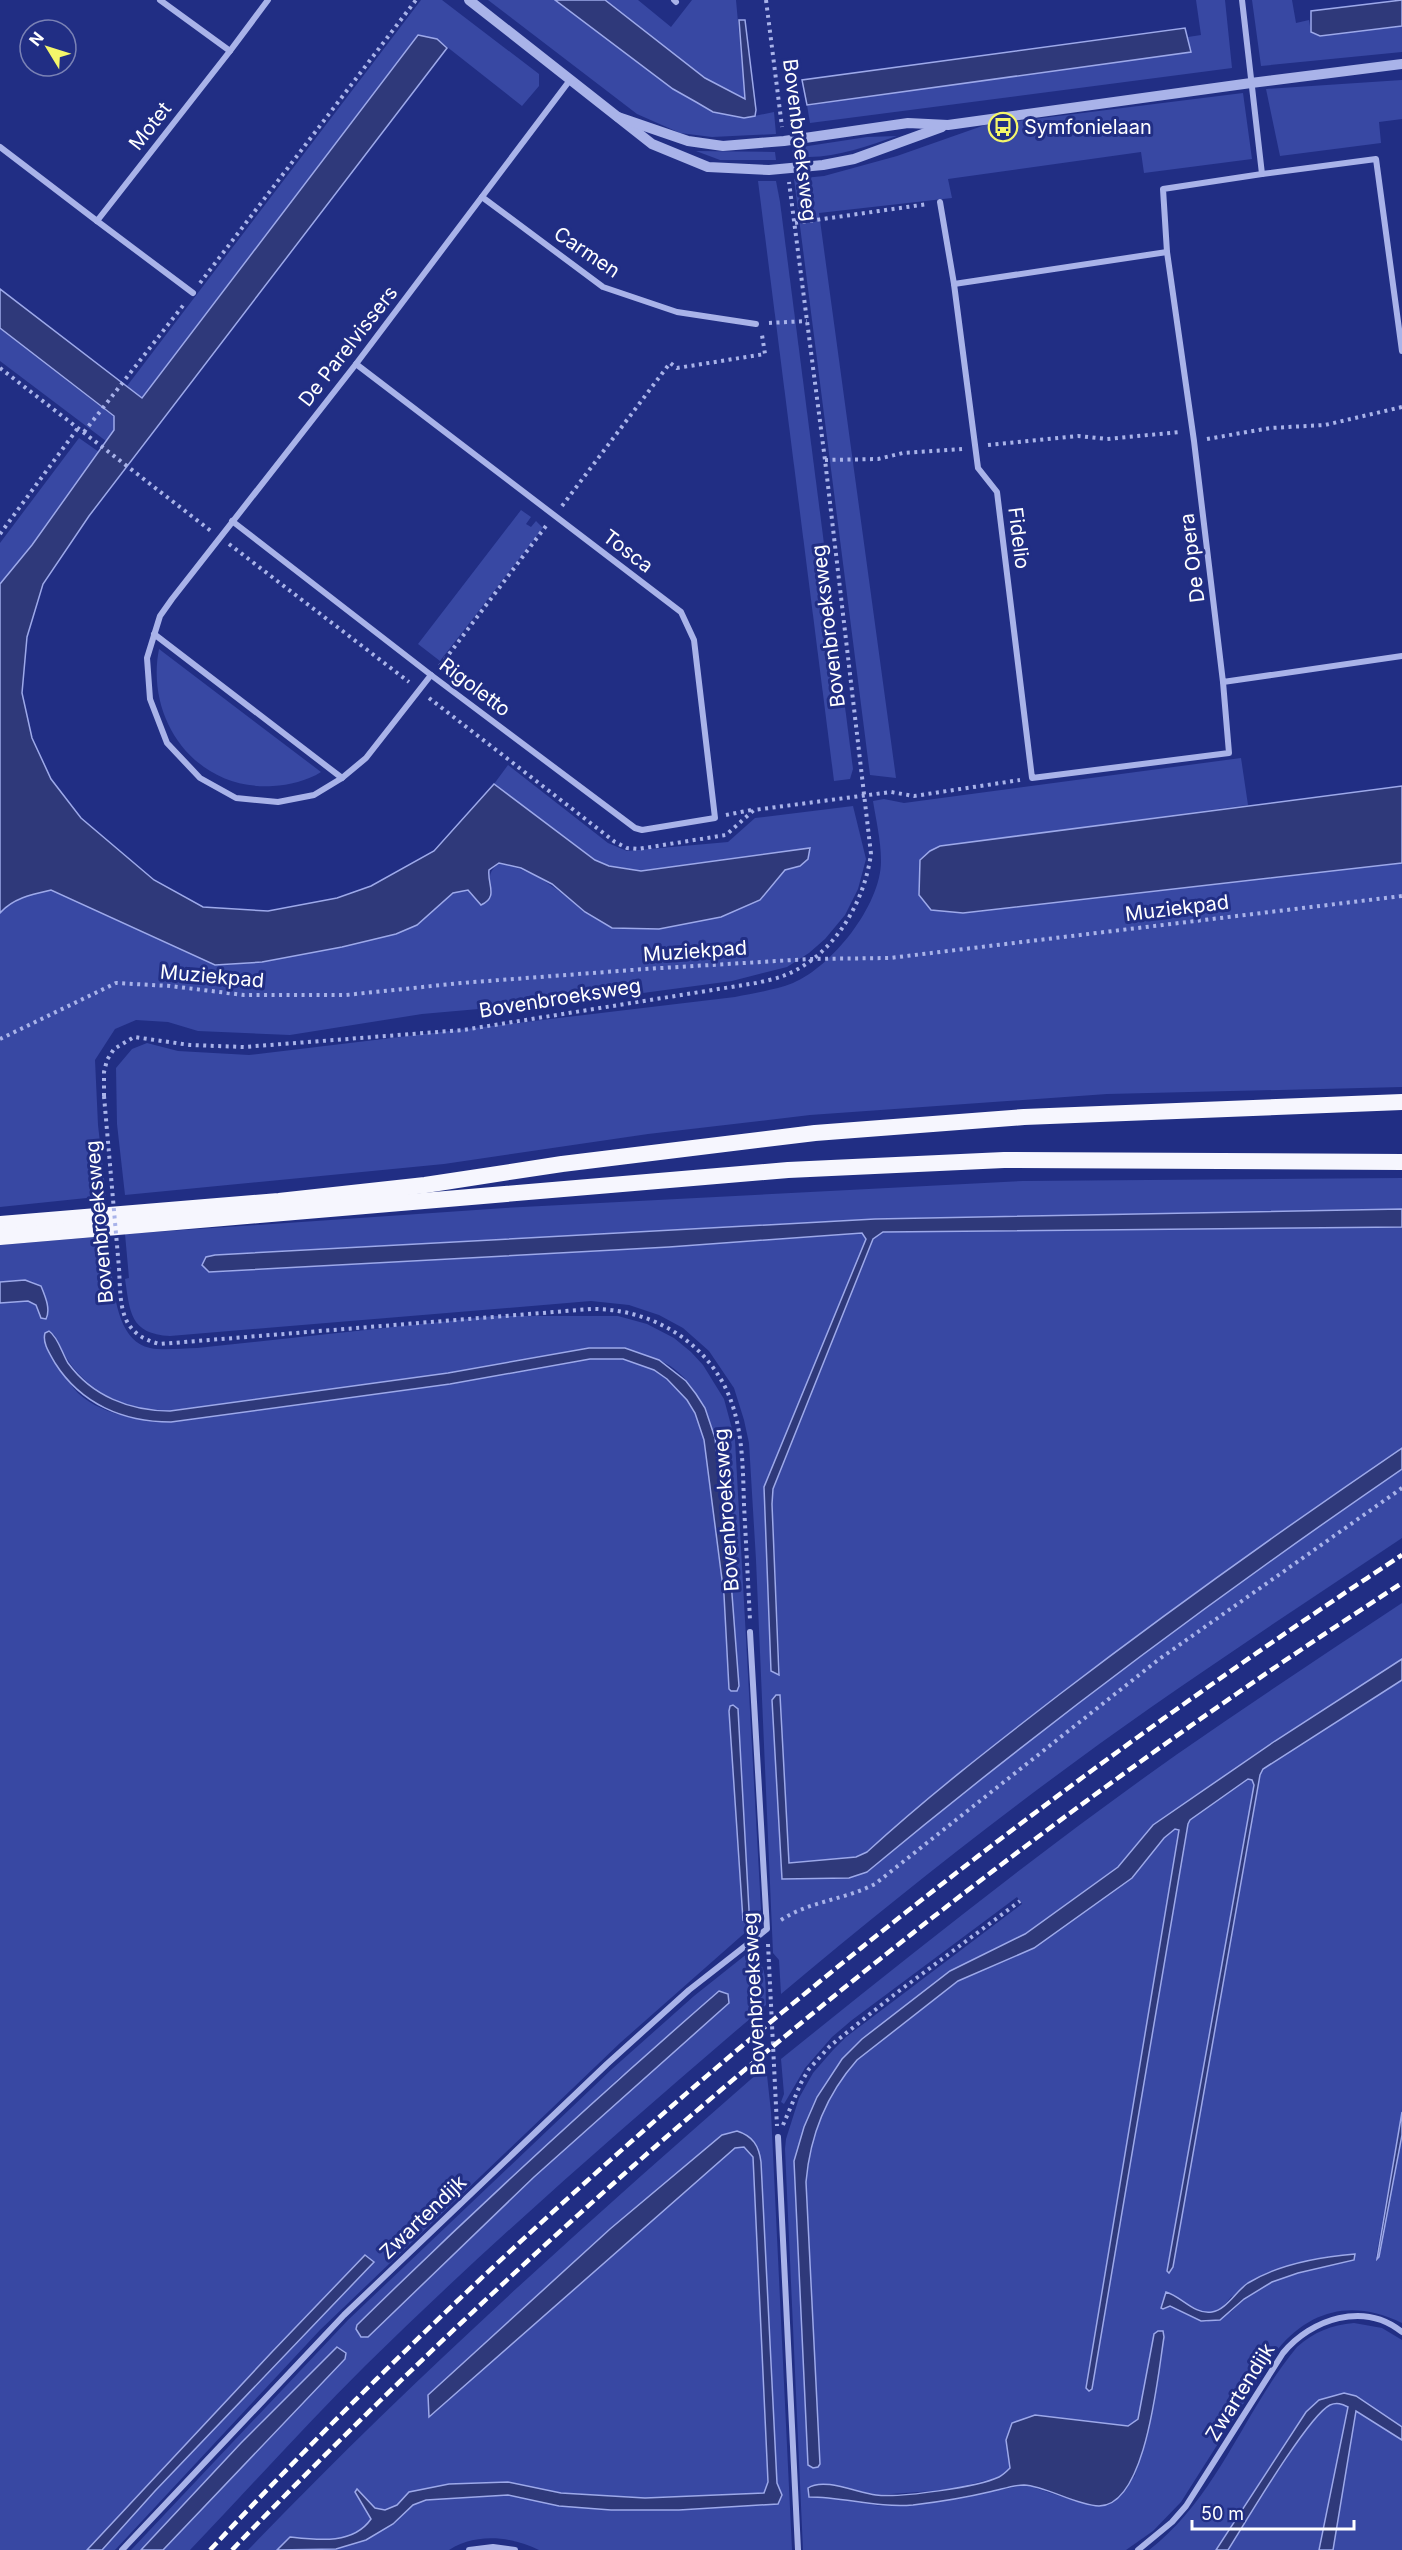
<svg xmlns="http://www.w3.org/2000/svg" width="1402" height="2550" font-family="Inter,sans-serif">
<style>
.green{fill:#3848a3;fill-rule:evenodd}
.water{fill:#2f397a;stroke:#9da9ea;stroke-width:1.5}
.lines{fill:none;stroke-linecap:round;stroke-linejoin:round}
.path{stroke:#a9b3e9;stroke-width:4;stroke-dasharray:3 4.5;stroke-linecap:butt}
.minor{stroke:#a9b3e9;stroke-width:6}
.tertiary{stroke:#a9b3e9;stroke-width:10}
.trunk{stroke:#f6f6fe;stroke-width:16}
.rail{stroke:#fff;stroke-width:4.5;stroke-dasharray:10 4.5;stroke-linecap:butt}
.path-bridge{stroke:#a9b3e9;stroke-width:4;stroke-dasharray:3 4.5;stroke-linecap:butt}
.labels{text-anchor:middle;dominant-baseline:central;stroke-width:6;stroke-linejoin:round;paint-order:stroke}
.street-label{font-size:20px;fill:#fff;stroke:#212e84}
.poi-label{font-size:20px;fill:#fff;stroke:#212e84;text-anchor:start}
</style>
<rect width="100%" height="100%" fill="#212e84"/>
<g class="green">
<polygon points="421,0 442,0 539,74 539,86 522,106 437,39 142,398 127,386"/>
<polygon points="488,0 555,0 673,89 713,112 744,118 774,112 776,134 712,137 680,133 637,114"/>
<polygon points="605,0 638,0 671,27 692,0 736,0 745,99 705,78"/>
<polygon points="1196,0 1225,0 1232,68 810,123 807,105 1190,52 1188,37 1201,35"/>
<polygon points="1252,0 1292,0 1296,23 1309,20 1311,32 1320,36 1402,26 1402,52 1261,66"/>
<polygon points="1402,80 1402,119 1379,122 1381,143 1280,156 1266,89"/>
<polygon points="1243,93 1252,159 1144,173 1141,152 948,179 952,198 819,213 896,778 870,775 794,179 824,176 897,156 985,125"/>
<path d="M 897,136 C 865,147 828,161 794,156 L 792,151 L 795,148 L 867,137 Z"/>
<polygon points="696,151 775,152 776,160 720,160"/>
<polygon points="758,181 776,181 780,202 853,769 850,779 834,781"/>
<polygon points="0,329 114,417 114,430 106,441 0,361"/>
<polygon points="79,438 99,452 32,545 0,584 0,543"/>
<polygon points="521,510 531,517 526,524 531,527 536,521 543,528 440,661 418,644"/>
<path d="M 159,649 L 321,772 C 307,781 289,785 273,786 C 196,791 145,720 159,649 Z"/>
<path d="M 1241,758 L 1248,805 L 940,846 L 930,851 L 920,860 L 919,895 L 931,910 L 963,913 L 1402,863 L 1402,1087 L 1107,1094 L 810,1115 L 648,1134 L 444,1164 L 125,1195 L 117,1124 L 116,1068 L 132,1049 L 147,1043 L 178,1051 L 249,1055 L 735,997 C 754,993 775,990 793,983 C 832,967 882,904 881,860 C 881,841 876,820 873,801 L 884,799 L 904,803 Z"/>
<path d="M 508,765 L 608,843 L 627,851 L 728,842 L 755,818 L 853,806 L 866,859 L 858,889 L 845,915 L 825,939 L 809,953 L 787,967 L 732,981 L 606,998 L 422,1014 L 290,1035 L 198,1031 L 168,1022 L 136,1020 L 115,1029 L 95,1060 L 98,1125 L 106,1196 L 0,1207 L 0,913 C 13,898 32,894 51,890 L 215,965 L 262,962 L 342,947 L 459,890 L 468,890 L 480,905 L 490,899 C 494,881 483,876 499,863 C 536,871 556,888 585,912 L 775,883 L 785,870 C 799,866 808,864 810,848 L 641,871 L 609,866 L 595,860 L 494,784 Z"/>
<path d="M 1402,1178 L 1402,1209 L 875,1219 L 206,1257 L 205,1269 L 209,1272 L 669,1247 L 862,1233 L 866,1239 L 764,1487 L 779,1675 L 780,1671 L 772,1504 L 773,1489 L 873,1239 L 883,1232 L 1402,1227 L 1402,1448 C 1285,1528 1169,1611 1056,1697 C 991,1747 927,1797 867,1852 L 856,1857 L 789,1863 L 780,1695 L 776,1695 L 772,1700 L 782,1879 L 849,1878 L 867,1872 C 946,1806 1026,1741 1109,1678 C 1204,1605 1303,1537 1402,1469 L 1402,1538 C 1318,1594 1233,1650 1150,1708 C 1023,1797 900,1894 781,1994 L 779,1960 L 773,1953 L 756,1560 L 749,1443 L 744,1420 L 734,1388 L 709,1351 L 683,1328 L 659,1315 L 629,1305 L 591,1301 L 170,1336 C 130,1334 130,1312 125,1279 L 129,1278 L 125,1234 L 505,1208 L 1023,1181 Z"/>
<path d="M 108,1236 C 113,1268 110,1340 150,1348 C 165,1351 182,1348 197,1348 L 495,1316 L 618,1316 L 647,1324 L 674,1338 L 691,1352 L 703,1365 L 724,1399 L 735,1440 L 761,1909 L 756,1923 L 620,2043 L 320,2330 L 115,2550 L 102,2550 L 155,2491 L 374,2262 L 365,2256 L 271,2353 L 87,2550 L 0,2550 L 0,1303 L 28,1301 L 36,1305 L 47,1301 C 35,1274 26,1280 0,1282 L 0,1245 ZM 54,1334 C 74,1384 116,1411 170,1411 L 448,1373 L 589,1348 C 606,1347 619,1350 636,1354 C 643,1356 652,1357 659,1360 C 690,1373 707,1408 715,1438 L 737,1691 L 731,1691 L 729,1688 L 724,1595 L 704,1440 L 695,1413 L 687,1400 L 667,1379 L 654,1370 L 623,1359 L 590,1359 L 450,1384 L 171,1422 C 140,1422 87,1412 70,1383 C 62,1369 59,1349 54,1334 ZM 733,1705 L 738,1709 L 749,1910 L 749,1915 L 743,1920 L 729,1711 Z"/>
<path d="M 1402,1603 L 1402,1659 L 1275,1741 L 1153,1825 L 1118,1867 L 1025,1934 L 950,1971 L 862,2039 L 842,2059 L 817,2097 L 804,2127 L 794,2161 L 808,2465 L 820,2463 L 806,2182 C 810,2135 826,2095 857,2060 L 958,1981 L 1034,1948 L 1132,1878 L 1164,1838 L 1175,1829 L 1179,1830 L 1086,2388 L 1089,2391 L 1092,2389 L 1188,1824 L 1190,1820 L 1248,1779 L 1252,1779 L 1254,1785 L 1167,2270 L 1169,2273 L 1173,2267 L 1260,1775 L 1263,1769 L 1402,1680 L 1402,2112 L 1376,2257 L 1379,2257 L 1402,2135 L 1402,2323 C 1355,2300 1312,2308 1278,2349 L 1181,2502 L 1153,2531 L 1126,2550 L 803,2550 L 785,2149 L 786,2139 L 799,2098 L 813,2073 L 833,2050 L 846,2037 L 1022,1904 L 1017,1897 L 852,2020 L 832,2037 L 805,2068 L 784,2104 L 781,2102 L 784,2094 L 781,2059 C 910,1955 1040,1851 1176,1755 C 1251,1703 1326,1653 1402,1603 ZM 1331,2256 L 1354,2260 L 1298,2273 L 1272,2282 L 1244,2299 L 1231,2312 L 1206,2322 L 1167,2306 L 1170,2293 C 1179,2301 1199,2315 1213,2312 C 1221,2311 1226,2303 1231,2297 ZM 1154,2334 L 1135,2476 L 1100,2506 L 1066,2498 L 1026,2485 L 913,2505 L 881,2506 L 825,2497 L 809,2497 L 843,2487 L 877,2495 L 947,2490 L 1000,2477 L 1010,2468 L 1006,2440 L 1035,2415 L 1128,2426 L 1138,2419 Z"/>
<path d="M 748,1953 C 769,1960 765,1987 766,2005 C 629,2122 493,2240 365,2366 C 305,2426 248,2489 190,2550 L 163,2550 L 252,2455 L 337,2347 L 241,2443 L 141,2550 L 131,2550 L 348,2320 L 612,2069 L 694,1996 ZM 729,2003 L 534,2177 L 368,2337 L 364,2338 L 356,2329 L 427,2256 L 620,2077 Z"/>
<path d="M 766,2066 L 771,2112 L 792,2550 L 539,2550 C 511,2536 475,2533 449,2550 L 294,2550 L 336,2549 L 393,2524 L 413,2505 L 426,2500 L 508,2495 L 559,2506 L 611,2510 L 679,2510 L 778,2504 L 782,2496 L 777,2483 L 761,2162 C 758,2141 744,2125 722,2135 L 610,2229 L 428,2395 L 429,2416 L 735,2148 L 744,2147 L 753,2157 L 768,2483 L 764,2493 L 645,2498 L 561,2493 L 508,2482 L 449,2484 L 409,2492 L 397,2505 L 385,2510 L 375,2508 L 367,2502 L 359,2490 L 355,2492 L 371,2519 C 353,2545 318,2540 290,2537 L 277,2550 L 248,2550 C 412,2379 587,2222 766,2066 Z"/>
<path d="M 1354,2323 L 1382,2328 L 1402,2340 L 1402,2427 L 1356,2397 L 1344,2393 L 1294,2429 L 1216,2550 L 1149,2550 C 1218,2497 1243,2412 1297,2347 C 1314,2332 1331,2325 1354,2323 Z"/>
<path d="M 1341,2403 L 1348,2407 L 1319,2550 L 1228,2550 C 1244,2525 1311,2413 1331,2405 C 1334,2403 1338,2404 1341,2403 Z"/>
<polygon points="1356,2410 1402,2440 1402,2550 1333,2550"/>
</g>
<g class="water">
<polygon points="555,0 605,0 705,78 745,99 739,20 745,20 756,110 755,116 744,118 713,112 696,102 673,89"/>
<polygon points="1402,0 1402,26 1320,36 1311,32 1311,11"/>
<polygon points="1185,28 1191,52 807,105 802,80"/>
<path d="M 418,35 L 437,39 L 447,48 L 89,516 L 43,584 L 27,637 L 22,693 L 32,738 L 51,779 L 81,818 L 154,880 L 203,907 L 268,911 L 337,898 L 371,886 L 434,851 L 494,784 L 595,860 L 609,866 L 641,871 L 810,848 L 808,859 L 800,866 L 785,870 L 760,900 L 721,917 L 659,929 L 612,928 L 585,912 L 552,884 L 521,868 L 499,863 L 489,870 C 487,884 499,897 481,905 L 468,890 L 453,893 L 417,925 L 396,934 L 342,947 L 262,962 L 215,965 L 51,890 C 33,894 13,898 0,913 L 0,584 L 32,545 L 114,430 L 114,416 L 0,328 L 0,289 L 142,398 Z"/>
<polygon points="1402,786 1402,863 963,913 931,910 919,895 920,860 930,851 940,846"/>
<polygon points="1402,1209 1402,1227 883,1232 873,1239 773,1489 772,1504 779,1675 771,1671 764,1487 866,1239 862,1233 669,1247 209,1272 202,1265 206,1257 215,1255 875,1219"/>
<path d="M 25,1280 L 41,1286 C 45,1296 51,1309 46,1319 L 41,1318 L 36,1305 L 28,1301 L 0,1303 L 0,1282 Z"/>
<path d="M 49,1331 C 58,1337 62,1353 68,1363 C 92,1396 130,1411 170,1411 L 448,1373 L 589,1348 L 625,1348 L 659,1360 L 686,1381 L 696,1394 L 705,1408 L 715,1438 L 729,1555 L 739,1686 L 737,1691 L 731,1691 L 729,1689 L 724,1595 L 704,1440 L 695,1413 L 687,1400 L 667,1379 L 654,1370 L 623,1359 L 590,1359 L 450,1384 L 171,1422 C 123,1422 81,1404 55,1363 C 50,1354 42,1343 45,1333 Z"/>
<path d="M 1402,1448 L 1402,1469 C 1217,1596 1039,1729 867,1872 L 849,1878 L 782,1879 L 772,1700 L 776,1695 L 780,1695 L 789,1863 L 856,1857 L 867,1852 C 928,1796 994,1745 1060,1694 C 1171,1609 1286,1527 1402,1448 Z"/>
<path d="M 1402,1659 L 1402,1680 L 1263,1769 L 1260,1775 L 1173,2267 L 1169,2273 L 1167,2271 L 1254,1785 L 1252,1780 L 1248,1779 L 1190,1820 L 1188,1824 L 1092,2389 L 1089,2391 L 1086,2388 L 1179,1830 L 1175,1829 L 1164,1838 L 1132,1878 L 1034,1948 L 958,1981 L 857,2060 C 826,2095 810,2135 806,2182 L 820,2464 L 818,2467 L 813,2468 L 808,2465 L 794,2161 L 804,2127 L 817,2097 L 842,2059 L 862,2039 L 950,1971 L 1025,1934 L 1118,1867 L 1153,1825 L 1275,1741 Z"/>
<polygon points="733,1705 738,1709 749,1910 748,1918 743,1920 729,1711 730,1706"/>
<path d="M 719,1991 L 728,1994 L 729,2003 L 534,2177 L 368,2337 L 361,2337 L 356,2329 L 357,2325 C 474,2210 595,2099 719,1991 Z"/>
<polygon points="1402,2112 1402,2135 1379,2257 1377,2259"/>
<path d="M 737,2131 C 753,2136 759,2146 761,2162 L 777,2483 L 782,2495 L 778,2504 L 679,2510 L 611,2510 L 559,2506 L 508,2495 L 426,2500 L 413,2505 L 393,2524 L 366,2540 L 336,2549 L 277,2550 L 290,2537 C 317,2540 353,2545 371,2519 L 355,2492 L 357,2489 L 375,2508 L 385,2510 L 397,2505 L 409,2492 L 449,2484 L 508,2482 L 561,2493 L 645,2498 L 764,2493 L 768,2482 L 753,2157 L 744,2147 L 735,2148 L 429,2417 L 428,2395 L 610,2229 L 722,2135 Z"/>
<path d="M 1355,2254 L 1354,2260 L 1298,2273 L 1272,2282 L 1244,2299 L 1220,2320 L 1201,2321 L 1170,2306 L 1163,2309 L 1161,2308 L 1166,2292 C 1181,2296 1194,2315 1212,2312 C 1226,2310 1236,2291 1248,2283 C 1279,2264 1319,2257 1355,2254 Z"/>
<polygon points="365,2255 374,2262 155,2491 102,2550 87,2550 271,2353"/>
<path d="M 1158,2331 L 1163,2331 L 1164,2337 C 1158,2372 1147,2506 1099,2506 C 1075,2505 1046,2486 1024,2485 C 1013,2485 1000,2490 989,2492 C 964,2498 938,2502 913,2505 C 876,2508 845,2497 809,2497 L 808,2488 C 824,2477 858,2493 876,2495 C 900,2498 978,2487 999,2477 C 1003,2475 1007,2471 1010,2468 L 1006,2440 L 1012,2423 L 1035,2415 L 1128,2426 L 1138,2419 L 1154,2334 Z"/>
<polygon points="337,2347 346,2353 345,2359 163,2550 141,2550 241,2443"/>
<path d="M 1344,2393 L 1356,2396 L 1402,2427 L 1402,2440 L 1356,2411 L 1333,2550 L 1319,2550 L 1348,2407 C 1342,2404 1337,2402 1330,2405 C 1308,2416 1245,2523 1228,2550 L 1216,2550 L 1306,2412 L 1319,2400 Z"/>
</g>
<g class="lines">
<g class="path">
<polyline points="766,0 782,127"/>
<polyline points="795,223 928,204"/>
<polyline points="200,283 416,0"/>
<polyline points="769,323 807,321"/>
<polyline points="0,368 211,531"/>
<polyline points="84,432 185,303"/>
<polyline points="1207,439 1270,428 1325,425 1402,407"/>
<polyline points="988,445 1078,436 1107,439 1180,432"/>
<polyline points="825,460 878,459 903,453 962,449"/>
<polyline points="562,506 670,363 677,368 765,354 762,335"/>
<polyline points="0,534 78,428"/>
<polyline points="229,544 409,682"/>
<polyline points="440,666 546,526"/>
<polyline points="429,698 615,842 627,848 638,849 726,835 754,810 891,792 914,796 1020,780"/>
<polyline points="726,815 751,810"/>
<polyline points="0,1039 116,983 170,986 244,995 346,995 461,983 645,969 810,959 890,958 1402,896"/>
<path d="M 104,1096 L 104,1072 L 107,1060 L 114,1049 L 134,1037 L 190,1045 L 244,1047 L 463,1030 L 756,983 C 765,981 775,979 783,976 C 833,957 864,904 871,854 L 825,460 L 789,182"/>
<path d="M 119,1268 C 121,1304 118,1334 160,1344 L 591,1309 C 655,1308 716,1347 734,1410 C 743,1441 743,1473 744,1505 C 746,1543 748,1581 750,1620"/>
<path d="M 781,1920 C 810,1901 844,1900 875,1884 L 1158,1660 L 1402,1488"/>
<polyline points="768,1944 777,2126"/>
<polyline points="783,2125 801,2083 809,2069 830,2046 895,1994 1020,1901"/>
</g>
<g class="minor">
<polyline points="674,0 676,2"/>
<polyline points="1242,0 1262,174"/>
<polyline points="230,51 268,0"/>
<polyline points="0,147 97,221 230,51 160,0"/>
<polyline points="482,197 603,287 677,312 756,324"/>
<polyline points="940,202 954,284 978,468 997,492 1032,778 1229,753 1223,682"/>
<polyline points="97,221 193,293"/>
<polyline points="954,284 1167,252"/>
<polyline points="1402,351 1376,159 1262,174 1163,189 1167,252 1194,441 1223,682 1402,656"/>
<polyline points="232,521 431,675 635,828 642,830 715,818 694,640 681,612 356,364"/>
<polyline points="154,634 342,778"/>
<polyline points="431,675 366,758 342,778 314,795 278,802 236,798 200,778 167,743 150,699 147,658 160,616 172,599 356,364 570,80"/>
<polyline points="778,2137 798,2550"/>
<polyline points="122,2550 344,2315 607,2064 689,1990 767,1929 750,1632"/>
<polyline points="469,2550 493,2547 515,2550"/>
<path d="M 1138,2550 L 1172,2522 L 1186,2506 L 1283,2353 C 1311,2319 1364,2301 1402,2332"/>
</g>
<g class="tertiary">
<polyline points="469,0 652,144 708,167 769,170 823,165 854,159 942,127"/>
<polyline points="618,117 688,141 723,146 784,141 908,123 948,125 1251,83 1402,64"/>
</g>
<g class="trunk">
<polyline points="0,1224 279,1201 425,1185 562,1164 815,1133 1024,1117 1402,1102"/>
<polyline points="0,1237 788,1170 1004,1160 1402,1162"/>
</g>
<g class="rail">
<path d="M 210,2550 C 565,2171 968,1840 1402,1555"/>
<path d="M 232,2550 C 584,2184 976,1859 1402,1583"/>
</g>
<polyline class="path-bridge" points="104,1096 119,1268"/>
</g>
<defs>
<g id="bus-ring" transform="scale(1.5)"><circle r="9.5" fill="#212e84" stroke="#f4f66a" stroke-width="1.5"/><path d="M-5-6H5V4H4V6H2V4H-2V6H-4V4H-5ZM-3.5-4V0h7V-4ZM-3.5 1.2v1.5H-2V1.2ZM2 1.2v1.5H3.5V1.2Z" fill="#f4f66a"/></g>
</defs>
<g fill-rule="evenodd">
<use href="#bus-ring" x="1003" y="127"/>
</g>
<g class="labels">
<g class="street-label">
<text transform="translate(150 126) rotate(-52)">Motet</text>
<text transform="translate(800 140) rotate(83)">Bovenbroeksweg</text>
<text transform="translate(587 252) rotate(34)">Carmen</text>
<text transform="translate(348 346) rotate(-52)">De Parelvissers</text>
<text transform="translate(1019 538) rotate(83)">Fidelio</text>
<text transform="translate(628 551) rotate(37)">Tosca</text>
<text transform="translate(1192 558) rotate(-97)">De Opera</text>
<text transform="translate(828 626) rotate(-97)">Bovenbroeksweg</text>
<text transform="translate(475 687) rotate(37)">Rigoletto</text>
<text transform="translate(1177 908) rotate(-7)">Muziekpad</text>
<text transform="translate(695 951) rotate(-4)">Muziekpad</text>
<text transform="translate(212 976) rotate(5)">Muziekpad</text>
<text transform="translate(560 998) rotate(-9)">Bovenbroeksweg</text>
<text transform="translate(99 1222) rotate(-95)">Bovenbroeksweg</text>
<text transform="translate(726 1510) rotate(-94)">Bovenbroeksweg</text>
<text transform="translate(754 1994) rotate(-93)">Bovenbroeksweg</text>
<text transform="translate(423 2217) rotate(-44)">Zwartendijk</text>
<text transform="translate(1240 2392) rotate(-58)">Zwartendijk</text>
</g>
<g class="poi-label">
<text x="1024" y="127">Symfonielaan</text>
</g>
</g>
<g transform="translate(48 48) rotate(308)"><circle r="28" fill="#212e84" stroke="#7a82b5" stroke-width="1.5"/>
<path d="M0-4.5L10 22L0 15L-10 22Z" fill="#f4f66a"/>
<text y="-9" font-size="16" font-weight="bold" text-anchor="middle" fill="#ffffff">N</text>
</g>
<path d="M1192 2520v9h162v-9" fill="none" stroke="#ffffff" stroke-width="3"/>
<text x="1201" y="2520" font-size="18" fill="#ffffff" stroke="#212e84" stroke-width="4.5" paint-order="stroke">50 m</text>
</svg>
